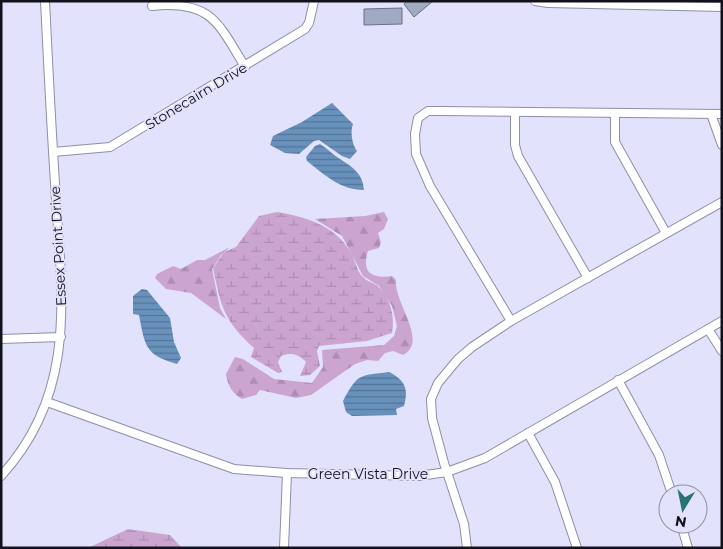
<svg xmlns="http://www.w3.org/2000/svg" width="723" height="549" font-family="Montserrat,sans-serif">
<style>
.forest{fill:url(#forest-firs)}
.wetland{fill:url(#wetland-marsh)}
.water{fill:url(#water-rules)}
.building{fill:#a0aac3;stroke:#687188}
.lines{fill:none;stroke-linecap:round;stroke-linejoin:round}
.street-casing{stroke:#8e8ea7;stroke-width:10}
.street{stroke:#fff;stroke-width:8}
.labels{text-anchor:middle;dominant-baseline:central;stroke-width:4;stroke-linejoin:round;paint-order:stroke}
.street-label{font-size:14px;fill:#13121c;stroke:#e2e2fd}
</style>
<defs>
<pattern id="forest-firs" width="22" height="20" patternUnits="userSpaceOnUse" patternTransform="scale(1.25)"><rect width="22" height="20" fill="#cba5d0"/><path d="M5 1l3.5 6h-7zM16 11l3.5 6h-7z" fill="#ad8db2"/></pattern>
<pattern id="wetland-marsh" width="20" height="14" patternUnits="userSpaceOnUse" patternTransform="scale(1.25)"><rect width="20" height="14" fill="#cba5d0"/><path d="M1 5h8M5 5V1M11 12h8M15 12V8" fill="none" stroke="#ad8db2"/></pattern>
<pattern id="water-rules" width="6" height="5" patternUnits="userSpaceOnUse" patternTransform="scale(1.25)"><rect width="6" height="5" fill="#6891bc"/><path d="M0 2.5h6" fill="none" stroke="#547598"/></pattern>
</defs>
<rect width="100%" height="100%" fill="#e2e2fd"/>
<g class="forest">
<path d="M 384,212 L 388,219 L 384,229 L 378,233 L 381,242 L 379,248 L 368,251 C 361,273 372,279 392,276 L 396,280 C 394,304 429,341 403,355 L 393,351 L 385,353 L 378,361 L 367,360 L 355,364 L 311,395 L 296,398 L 260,390 L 256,395 L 242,399 C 232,393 228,386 226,374 L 235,357 L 243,359 L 274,379 L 312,383 L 323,367 L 322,350 L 384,345 L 394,336 L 397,326 L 392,306 L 379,286 L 363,276 L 342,236 L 315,219 L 365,216 Z"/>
<polygon points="230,247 221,255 212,269 220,308 226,319 191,293 166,289 155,278 157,274 173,266 181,269 197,260 205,260"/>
</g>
<g class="wetland">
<path d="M 277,212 C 307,217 336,226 351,253 C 355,260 357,272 363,277 C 366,281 372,282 376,285 C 391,296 395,317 392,333 L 367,341 L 319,346 L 317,351 L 320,366 L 310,375 L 300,376 L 306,362 C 298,354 291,352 281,356 L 278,362 L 282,372 L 278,373 L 251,357 L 254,348 C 223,320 221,306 213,268 L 224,252 L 236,247 L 259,216 Z"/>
<polygon points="128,529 170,535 182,548 88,548"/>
</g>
<g class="water">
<path d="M 332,103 L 353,124 C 350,132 352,144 357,151 L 350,159 L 342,156 L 319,140 L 314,141 L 299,154 L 285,153 L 270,145 L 273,136 L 302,122 Z"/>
<path d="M 320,144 C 327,148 333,155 340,159 C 352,167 363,173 364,190 C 340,190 325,175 307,161 L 306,157 L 315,146 Z"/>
<path d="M 142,289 L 147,290 L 170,318 L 174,342 L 181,358 L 177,364 C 145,355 145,346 139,315 L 133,314 L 133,296 Z"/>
<path d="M 389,372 C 405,380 409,389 404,406 L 396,409 L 397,415 L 352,416 L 346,412 L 343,401 C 358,373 359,376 389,372 Z"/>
</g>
<g class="building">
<polygon points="407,1 433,1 414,17 404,4"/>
<polygon points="402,8 402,24 364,25 364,9"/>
</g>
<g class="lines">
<g class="street-casing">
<g id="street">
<polyline points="535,1 548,3 722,7"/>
<path d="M 152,6 C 211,0 218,22 245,67"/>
<polyline points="515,112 515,145 518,156 588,278"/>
<polyline points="615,114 615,142 666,233"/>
<polyline points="711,114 722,145"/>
<polyline points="53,152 110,147 305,29 309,23 314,1"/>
<polyline points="511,321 430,186 416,154 415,134 418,118 428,111 441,111 722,114"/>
<polyline points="708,329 722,351"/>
<polyline points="1,339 61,337"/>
<polyline points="618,380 659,455 672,494"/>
<polyline points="47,402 234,469 287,473 419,476 447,472 485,458 722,321"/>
<polyline points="528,433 555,482 577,548"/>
<path d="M 1,476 C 80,390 61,290 55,183 C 51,123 48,62 45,1"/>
<polyline points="681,524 688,548"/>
<polyline points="284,548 287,473"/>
<polyline points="467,548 464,524 444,463 432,418 431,399 438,383 458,359 472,347 511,321 722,202"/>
</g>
</g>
<use href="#street" class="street"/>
</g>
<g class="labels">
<g class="street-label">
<text transform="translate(196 96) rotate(-31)">Stonecairn Drive</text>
<text transform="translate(58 246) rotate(-93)">Essex Point Drive</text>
<text x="368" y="474">Green Vista Drive</text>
</g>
</g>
<rect width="723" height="549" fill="none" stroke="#13121c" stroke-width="5"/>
<g transform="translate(683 509) rotate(190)"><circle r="24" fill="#e2e2fd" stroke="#8f8fa3"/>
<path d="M0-4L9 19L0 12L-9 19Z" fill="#287373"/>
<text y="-8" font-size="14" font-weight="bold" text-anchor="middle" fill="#13121c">N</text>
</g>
</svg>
